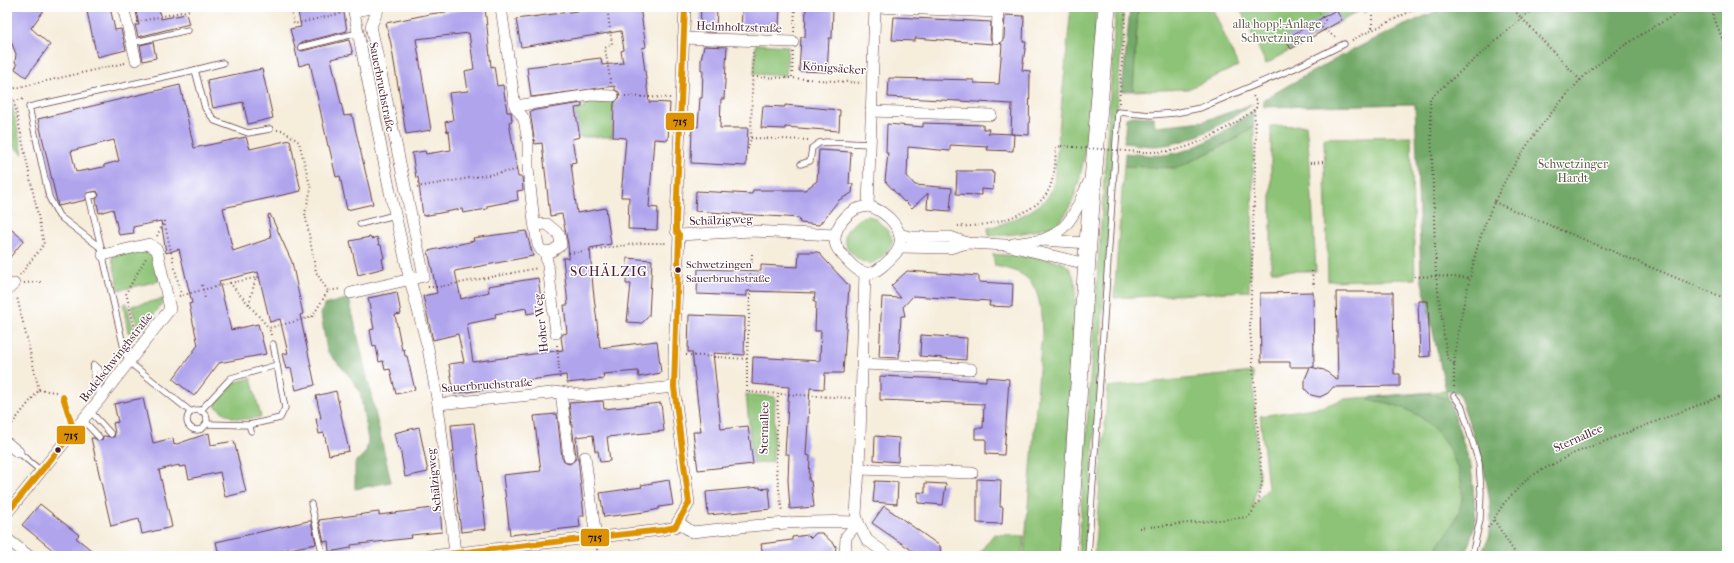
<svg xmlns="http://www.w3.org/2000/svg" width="1734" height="563" font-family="'IM FELL French Canon',serif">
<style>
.green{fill:#8dc376;stroke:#6c7150}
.forest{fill:#72a967;stroke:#5e6449}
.building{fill:#b0a5ed;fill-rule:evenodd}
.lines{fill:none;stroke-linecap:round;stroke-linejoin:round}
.lane-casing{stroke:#643e45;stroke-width:7}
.street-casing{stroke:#643e45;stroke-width:12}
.primary-casing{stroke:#643e45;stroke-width:18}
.path{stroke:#643e45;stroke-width:2;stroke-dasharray:1 3;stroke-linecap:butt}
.lane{stroke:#fff;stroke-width:5.5}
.street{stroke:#fff;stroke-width:11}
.primary{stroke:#fff;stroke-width:17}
.path-bridge{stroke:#643e45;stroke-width:2;stroke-dasharray:1 3;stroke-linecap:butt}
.bus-1-casing{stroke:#fff;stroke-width:9}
.bus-1{stroke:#dd9206;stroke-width:6}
.bus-dot{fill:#4a1f2b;stroke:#fff;stroke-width:1.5}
.labels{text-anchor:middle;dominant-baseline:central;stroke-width:3;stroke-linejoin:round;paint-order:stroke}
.bus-label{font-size:11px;fill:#4a1f2b;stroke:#fff;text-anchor:start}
.park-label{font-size:12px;fill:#615845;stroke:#fff}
.street-label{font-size:12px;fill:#4a1f2b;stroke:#fff}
.quarter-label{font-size:14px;letter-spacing:1px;fill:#4a1f2b;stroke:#fff}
.line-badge{stroke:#fff;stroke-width:1.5}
.pale-badge-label{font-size:11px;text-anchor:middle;font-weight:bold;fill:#111}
</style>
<rect width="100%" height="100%" fill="#fff"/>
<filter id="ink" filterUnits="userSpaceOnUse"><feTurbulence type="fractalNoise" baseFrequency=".025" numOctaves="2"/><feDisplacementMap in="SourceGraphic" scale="8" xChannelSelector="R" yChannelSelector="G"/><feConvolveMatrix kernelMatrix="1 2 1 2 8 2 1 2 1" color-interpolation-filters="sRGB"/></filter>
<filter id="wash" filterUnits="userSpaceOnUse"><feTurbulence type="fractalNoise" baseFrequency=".012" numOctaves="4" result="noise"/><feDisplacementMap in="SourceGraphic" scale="16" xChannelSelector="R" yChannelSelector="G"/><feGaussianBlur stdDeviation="0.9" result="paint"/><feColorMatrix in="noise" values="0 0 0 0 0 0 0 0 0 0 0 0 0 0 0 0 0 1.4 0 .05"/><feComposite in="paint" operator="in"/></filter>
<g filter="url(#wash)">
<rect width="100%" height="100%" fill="#f6eddb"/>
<g class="green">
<path d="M 1071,7 L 1096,7 C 1094,52 1092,196 1058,223 C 1055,225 1049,226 1046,227 C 1026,234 1010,235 989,236 L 988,228 C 1005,224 1033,213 1046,199 C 1050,195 1052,187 1054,182 Z"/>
<polygon points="1116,7 1124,7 1086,556 1078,556"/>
<polygon points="1138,7 1212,7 1238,66 1188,89 1133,91"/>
<polygon points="1239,7 1368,7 1365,13 1361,10 1266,64"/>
<polygon points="756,44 788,46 786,76 754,74"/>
<polygon points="7,97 11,100 23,154 7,141"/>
<polygon points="613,101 612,137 580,137 575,110 584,109 584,103"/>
<polygon points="1306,125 1310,163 1316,271 1271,271 1271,126"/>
<polygon points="1254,126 1252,230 1249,291 1114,298 1124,166 1177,168 1234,140"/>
<polygon points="1411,136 1415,279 1328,281 1324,138"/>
<path d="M 868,216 C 875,217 878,221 883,226 C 887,230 891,234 892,239 C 894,249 878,261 870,264 C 858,263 840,245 846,233 C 847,229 852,226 854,223 C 859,219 862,216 868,216 Z"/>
<polygon points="146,249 154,257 159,281 119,290 112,258 114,255"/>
<path d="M 993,254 C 1009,256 1052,257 1065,264 C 1072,269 1074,278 1076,286 L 1067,479 L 1061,556 L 1024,556 L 1042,334 C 1041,314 1042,283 1019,273 C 1012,269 1003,268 995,266 Z"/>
<polygon points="163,299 164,302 139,333 131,306"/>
<polygon points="127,303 134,332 132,335 128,332 123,304"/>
<polygon points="1253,372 1257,462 1260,477 1252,507 1268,488 1260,416 1321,407 1345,399 1446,391 1471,467 1476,520 1465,556 1094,556 1108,387"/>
<path d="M 251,378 L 261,417 C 238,421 232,420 214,405 L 236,382 Z"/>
<polygon points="746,394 775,397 773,462 753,464"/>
<polygon points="994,534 1024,536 1022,556 977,556"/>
</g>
<g class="forest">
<polygon points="1130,7 1138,7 1133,91 1122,91"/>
<path d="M 1447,7 L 1727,7 L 1727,556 L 1480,556 C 1483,548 1490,539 1490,531 C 1495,489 1472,431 1458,392 L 1446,391 L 1421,277 L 1415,104 L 1264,107 L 1263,100 C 1322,65 1382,33 1447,7 Z"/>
<path d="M 1253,104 C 1223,124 1191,144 1155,146 C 1145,146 1134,144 1124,143 L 1126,118 L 1132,116 L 1154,117 L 1155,126 L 1204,121 Z"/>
<path d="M 1253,111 L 1254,126 L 1234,140 L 1177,168 L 1124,166 L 1125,153 C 1137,154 1150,156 1162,155 C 1196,153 1226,130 1253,111 Z"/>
<polygon points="349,298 391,482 355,489 355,463 366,452 368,441 360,392 351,378 327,351 321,314 324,305"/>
<path d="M 1426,393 L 1449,399 L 1471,467 L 1476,520 L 1465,556 L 1430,556 C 1442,540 1457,523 1461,504 C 1464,491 1461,476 1456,465 C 1441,424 1411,404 1368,400 L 1372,397 Z"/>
</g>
<g id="blocks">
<g class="building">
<polygon points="7,7 46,7 31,28 50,45 26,77 15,69 17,65 15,62 16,54 7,31"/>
<polygon points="86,7 110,7 115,30 121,29 126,50 97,57"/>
<polygon points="135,7 158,7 161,19 186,14 189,24 138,37 135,25 139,25"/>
<polygon points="297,7 343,7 347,31 300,43 297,48 302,51 349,40 353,54 331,59 344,116 352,115 373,204 347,210 340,176 336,177 329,146 328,146 310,63 299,66 293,40 290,29 301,27"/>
<polygon points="485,7 491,67 494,66 497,86 503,85 507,112 511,112 512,121 509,122 518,177 522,177 523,190 517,191 518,200 487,206 487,209 463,213 462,209 423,216 418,177 416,178 412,153 425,151 426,154 451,150 449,131 447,132 445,122 453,120 449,93 468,91 465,71 474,69 469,33 416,39 431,130 406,134 391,44 386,23 430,14"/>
<polygon points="584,7 640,7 646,47 642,48 649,102 670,103 668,140 654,139 649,207 658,208 657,230 628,229 629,197 621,197 626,138 613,137 614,103 620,97 619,92 615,90 615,86 531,97 527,67 601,58 602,65 623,63 621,51 624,50 621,31 521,47 516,19 585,10"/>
<polygon points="701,7 717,7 716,32 705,32 705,29 700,29"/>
<polygon points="768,7 780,7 779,26 767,25 767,28 754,28 754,31 741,30 742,10 768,10"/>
<polygon points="806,7 833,7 832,38 829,38 827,72 799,71 801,37 805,37"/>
<polygon points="1336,10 1342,20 1291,49 1285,39"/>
<polygon points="1005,15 1024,16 1023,42 1026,42 1022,70 1030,71 1029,135 1011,134 1012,104 888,97 889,78 974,80 974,83 999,84 1002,44 1000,44 1004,39"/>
<polygon points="894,17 991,22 990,38 993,44 915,38 915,41 892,40"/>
<polygon points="153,42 156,58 143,61 140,45"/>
<polygon points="704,46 727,47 724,99 721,99 720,128 748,128 746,166 691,163 692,126 698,127 700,98 702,98 703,70 701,70 701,60"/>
<polygon points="262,69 273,118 248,124 243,102 213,108 207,80"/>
<path d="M 180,85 L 194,148 L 246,137 L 250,149 L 290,140 L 301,191 L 223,208 L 233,251 L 271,238 L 268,215 L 270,214 L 292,262 L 303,314 L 300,315 L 315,385 L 296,390 L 291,368 L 286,369 L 282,354 L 288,353 L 280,319 L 270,322 L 258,272 L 219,281 L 231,330 L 258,324 L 266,354 L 219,363 L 194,396 L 173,379 L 198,345 L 189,304 L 192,303 L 179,249 L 166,253 L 161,221 L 133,227 L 134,233 L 119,235 L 113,209 L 99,213 L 96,199 L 99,195 L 97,191 L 87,193 L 86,200 L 58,206 L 38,119 ZM 114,140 L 119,161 L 104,165 L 104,167 L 76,172 L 71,151 Z"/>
<polygon points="582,103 582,107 575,108 580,137 572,139 576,162 571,163 577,213 606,208 611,244 590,248 593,288 600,348 657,341 661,373 639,377 638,371 603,374 604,379 567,383 566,375 515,382 516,385 454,394 449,364 464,362 458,334 433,340 423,296 437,293 428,251 474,241 473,238 526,231 533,256 455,271 461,299 489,292 488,286 538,278 542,306 536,307 537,312 527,314 526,308 495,314 496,318 467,324 473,362 563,350 561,337 563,334 567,333 564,305 568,305 563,258 569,258 568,244 562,214 550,216 542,143 535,144 530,111"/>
<polygon points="785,105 840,110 839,131 785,127 785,129 761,128 763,106 785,107"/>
<polygon points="923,123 983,125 983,129 989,129 988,133 1014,134 1013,151 987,150 988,147 950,145 950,151 908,147 907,176 915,185 952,188 950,211 927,209 928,193 912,208 905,201 904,202 885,181 888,153 886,153 887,124 923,127"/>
<polygon points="819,150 851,152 849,184 853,184 852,193 839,200 819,225 800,223 799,218 695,211 696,191 752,194 753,190 805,190 817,181"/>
<polygon points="957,171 992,171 992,173 994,173 993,190 981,189 981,195 956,194"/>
<polygon points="7,226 24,240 7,261"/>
<polygon points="370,237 371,239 377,237 379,245 381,245 384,258 382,259 384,268 358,275 350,241"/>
<polygon points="799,252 818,252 849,286 843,373 825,373 824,389 810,388 806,455 810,456 809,481 811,481 814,507 790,509 788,480 789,454 785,454 789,387 752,384 753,357 820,361 821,331 815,331 816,302 814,301 815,293 747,291 747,296 697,294 698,269 761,271 761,265 798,267"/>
<polygon points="627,258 652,260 649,316 642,323 627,322 631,284 626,284"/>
<polygon points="907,271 979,276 979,282 1013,284 1012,307 989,306 990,301 913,296 903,307 905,316 901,316 899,358 879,357 882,297 901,298 891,286"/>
<polygon points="397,292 401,314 395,315 402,350 404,349 405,356 407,356 415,390 396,394 390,369 385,370 383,361 379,362 376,346 373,347 370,330 374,329 368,298"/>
<polygon points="1313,292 1314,367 1290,367 1290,362 1261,362 1260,293"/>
<polygon points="1336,292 1393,292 1394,374 1400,374 1400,386 1333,387 1328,393 1320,397 1311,395 1305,389 1305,379 1310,367 1324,370 1338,380"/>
<polygon points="1418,301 1428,301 1430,356 1420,357"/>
<polygon points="689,315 745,317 744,355 713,353 721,429 748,426 753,464 698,470 693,432 701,432 692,352 688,352"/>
<polygon points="921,335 967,338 966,360 920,356"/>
<polygon points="880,376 986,381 986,377 1009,379 1004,455 986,454 986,439 975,439 975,428 983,428 984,404 880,400"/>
<polygon points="336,391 349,451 329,455 324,433 319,434 316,419 321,418 316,396"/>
<polygon points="143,398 153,443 173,438 174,445 209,433 211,445 234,441 246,492 225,497 220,472 189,479 186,466 179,467 179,465 159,470 172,527 142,534 139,519 111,526 91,438 94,438 100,441 102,440 103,436 114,437 115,433 113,423 118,422 114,404"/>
<polygon points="603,401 604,409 661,403 664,431 607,437 610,461 600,462 598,451 595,451 593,435 576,437 584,516 579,516 580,527 510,535 503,475 541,471 534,416 557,414 562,458 566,463 570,464 575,460 576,456 569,403"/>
<polygon points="474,423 486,529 461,532 452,452 454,452 451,425"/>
<polygon points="419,427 428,472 405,477 400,448 398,449 394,433"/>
<polygon points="875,436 899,438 898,462 874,460"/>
<polygon points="977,479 1001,480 1000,507 1003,507 1002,524 977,523"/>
<polygon points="669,480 673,505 659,507 659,509 645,512 604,517 600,493 642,487 641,485"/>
<polygon points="875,481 898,482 897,504 873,502"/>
<polygon points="925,483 946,484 943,505 918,503 918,492 925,493"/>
<polygon points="760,487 760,489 769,488 771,509 708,515 706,492"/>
<polygon points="40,504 79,535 76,538 99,556 60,556 22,525"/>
<polygon points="884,506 940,546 941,556 920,556 872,523"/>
<polygon points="440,507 442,532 411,535 412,538 351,545 351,548 329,552 328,541 324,542 319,520 379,512 379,515"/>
<polygon points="308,521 311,521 316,544 279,551 280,556 219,556 216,542"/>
<polygon points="816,533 822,533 836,546 835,556 763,556 761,544 792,540 792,537 808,535 811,538"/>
</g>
</g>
</g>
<g filter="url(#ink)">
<use href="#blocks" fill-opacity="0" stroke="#643e45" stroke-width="1"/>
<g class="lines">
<g class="lane-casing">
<g id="lane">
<polyline points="131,43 188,30"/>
<polyline points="301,47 358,33"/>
<polyline points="195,70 223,63"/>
<polyline points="801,164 810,161 812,148 819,143 826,142 869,144"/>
<polyline points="95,195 89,196 101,247"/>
<polyline points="360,224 395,215"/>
<path d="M 94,365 C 92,378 98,385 100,397"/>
<polyline points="94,365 99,369 101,382 98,387"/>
<polyline points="1454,396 1462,407 1479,463 1481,492 1480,520 1473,551 1470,556"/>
<polyline points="63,397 74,430"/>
<circle cx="197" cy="420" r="10"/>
<polyline points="90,411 111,434"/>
<polyline points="200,411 231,378 277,365"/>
<polyline points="191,412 129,362 125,353 101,248 59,216 49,197 29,107 195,70 205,108 215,121 248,133 270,129"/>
<polyline points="83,420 99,437"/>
<polyline points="206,424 249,425 251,431"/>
<polyline points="249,425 280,418 285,408 273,344"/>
<polyline points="18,452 41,471"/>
<polyline points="311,504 323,556"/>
<polyline points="1088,556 1118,112 1151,115 1175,113 1200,108 1295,68 1344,44"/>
</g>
</g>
<g class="street-casing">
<g id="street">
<polyline points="123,7 136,60"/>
<polyline points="353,7 390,192 410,280 428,348 438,404 561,392 586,396 674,387"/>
<polyline points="501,7 515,106 524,119 528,142 528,168 534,222 538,245 541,250 545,252 548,266 556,333"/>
<polyline points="875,7 998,12 998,7"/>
<polyline points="354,11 377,7"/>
<polyline points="683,38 793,42"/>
<polyline points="997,38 998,12"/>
<polyline points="515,106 591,95 613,96"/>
<polyline points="871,111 991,115"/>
<path d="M 868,206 C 886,210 910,233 896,253 C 893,257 888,261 885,264 C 879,269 874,274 866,273 C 855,271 847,260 840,252 C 827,237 842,217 856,209 C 859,208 864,207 868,206 Z"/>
<polyline points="868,206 875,7"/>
<polyline points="535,225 547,224 559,234 561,245 552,251 545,252"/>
<polyline points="899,234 910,237 950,237 967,243 1006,245 1087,264"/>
<polyline points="679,235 676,231 676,219 685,7"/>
<polyline points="679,235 752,231 835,235"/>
<path d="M 1043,240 C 1048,237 1055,235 1059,231 C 1075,219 1081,197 1090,180"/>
<polyline points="1013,244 1043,240 1088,243"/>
<polyline points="899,247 950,248 967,243"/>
<polyline points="865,273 859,469 856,514 858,522 867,540 889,556"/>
<polyline points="7,290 14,284"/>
<polyline points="351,293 424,276 371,26 379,7"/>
<polyline points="863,364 971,369"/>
<polyline points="561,392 569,457"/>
<polyline points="438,404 455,553"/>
<polyline points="7,443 18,452"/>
<polyline points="585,457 596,538"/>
<polyline points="859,469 972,473"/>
<polyline points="7,513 99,400 170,309 157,250 149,244 103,255"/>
<path d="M 678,522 L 692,532 C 747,526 802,520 858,522"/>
<polyline points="7,539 29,556"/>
<polyline points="430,556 662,530 675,527 689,503 674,387 674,354 679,235"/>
<polyline points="845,556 846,537 858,522"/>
</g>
</g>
<g class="primary-casing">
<polyline id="primary" points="1068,556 1088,243 1107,7"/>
</g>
<g class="path">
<polyline points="290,7 294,24 343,13"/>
<polyline points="607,7 612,44 605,48 611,85"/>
<polyline points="1315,7 1325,20 1322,28 1336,38"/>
<polyline points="1372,7 1372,30"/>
<polyline points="1511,7 1581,81"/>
<polyline points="1710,7 1727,51"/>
<polyline points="137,22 190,10 190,7"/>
<polyline points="794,32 795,7"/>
<polyline points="1352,40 1419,7"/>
<polyline points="793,52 792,78 862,83"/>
<polyline points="753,77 792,78"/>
<polyline points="7,90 125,63"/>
<polyline points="7,92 14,101 44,244 20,275"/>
<polyline points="625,96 670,98"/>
<polyline points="14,101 24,99"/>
<polyline points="1119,103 1126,7"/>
<polyline points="277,130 282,130 299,142 311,189 305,213 316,272 328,291"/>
<polyline points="751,138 808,140"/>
<polyline points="748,149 751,138 753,51"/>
<path d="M 1139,152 C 1149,152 1160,152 1170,151 C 1197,147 1235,125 1256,108 L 1257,103 L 1252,94"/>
<polyline points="1310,163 1324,162"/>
<polyline points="417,187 517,170"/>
<polyline points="1494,202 1727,299"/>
<polyline points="164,221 181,295"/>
<path d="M 958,226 C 983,228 1033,216 1047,193 C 1055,179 1055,164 1056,148 L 1061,146"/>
<polyline points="157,236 164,221"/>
<polyline points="569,253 642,243 668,243"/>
<polyline points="752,254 747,359 747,392 850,398"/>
<polyline points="1312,271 1314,287"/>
<polyline points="1415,277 1436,276 1470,278"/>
<polyline points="24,283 41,282"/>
<polyline points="230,283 259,277"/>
<polyline points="202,285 205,299"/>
<polyline points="428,287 438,287 538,268"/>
<polyline points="179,296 230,283 269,328"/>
<polyline points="249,304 256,277"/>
<polyline points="136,333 126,293 146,258"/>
<polyline points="271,335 269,328 312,317 328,291 341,289"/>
<polyline points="557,345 560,380"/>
<polyline points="686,355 747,359"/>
<polyline points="1454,364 1447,358 1436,276 1430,98 1535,7"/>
<path d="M 1454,387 C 1453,352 1460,319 1468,286 C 1472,271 1474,256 1479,242 C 1494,193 1521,150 1553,111 C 1565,97 1578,81 1592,69 C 1622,45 1655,26 1689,7"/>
<polyline points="39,390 56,392"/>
<polyline points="778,393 776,465 782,512"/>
<polyline points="7,430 39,390 17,297"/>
<polyline points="1494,520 1517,556"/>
<polyline points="1139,528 1249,517 1259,501 1262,483 1250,328 1256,134 1254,110"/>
<polyline points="1488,528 1504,503 1529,477 1572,454 1727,394"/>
<polyline points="597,549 598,556"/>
</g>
<use href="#lane" class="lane"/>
<use href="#street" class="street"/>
<use href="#primary" class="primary"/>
<polyline class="path-bridge" points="1061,146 1139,152"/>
<g class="bus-1-casing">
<g id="bus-1">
<polyline points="679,235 676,231 676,219 685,7"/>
<polyline points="7,513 74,431 63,397"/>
<polyline points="430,556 662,530 675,527 689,503 674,387 679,235"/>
</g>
</g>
<use href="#bus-1" class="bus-1"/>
</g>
</g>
<g class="bus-dot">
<circle cx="678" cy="270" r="3.5"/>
<circle cx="58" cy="450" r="3.5"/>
</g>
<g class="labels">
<g class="bus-label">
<text x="686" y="264">Schwetzingen<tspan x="686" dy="14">Sauerbruchstraße</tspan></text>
</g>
<g class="park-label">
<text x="1277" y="24">alla hopp!-Anlage<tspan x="1277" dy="14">Schwetzingen</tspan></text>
<text x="1573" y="164">Schwetzinger<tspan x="1573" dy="14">Hardt</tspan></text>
</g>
<g class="street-label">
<text transform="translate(739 27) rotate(2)">Helmholtzstraße</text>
<text transform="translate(834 68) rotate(4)">Königsäcker</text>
<text transform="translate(382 87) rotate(79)">Sauerbruchstraße</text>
<text transform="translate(721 220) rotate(-2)">Schälzigweg</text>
<text transform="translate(541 323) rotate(-96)">Hoher Weg</text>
<text transform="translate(116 357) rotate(-52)">Bodelschwinghstraße</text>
<text transform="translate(487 385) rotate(-4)">Sauerbruchstraße</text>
<text transform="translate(764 428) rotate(-89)">Sternallee</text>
<text transform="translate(1578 438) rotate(-24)">Sternallee</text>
<text transform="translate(434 480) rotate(-96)">Schälzigweg</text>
</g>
<g class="quarter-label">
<text x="609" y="271">SCHÄLZIG</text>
</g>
</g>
<g class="line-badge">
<rect x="665" y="112" width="30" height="19" rx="4" fill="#dd9206"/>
<rect x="56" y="425" width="30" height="20" rx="4" fill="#dd9206"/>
<rect x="580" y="528" width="30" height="19" rx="4" fill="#dd9206"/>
</g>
<g class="pale-badge-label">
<text x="680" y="125">715</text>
<text x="71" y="439">715</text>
<text x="595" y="541">715</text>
</g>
<rect width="1734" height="563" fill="none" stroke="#fff" stroke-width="24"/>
</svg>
